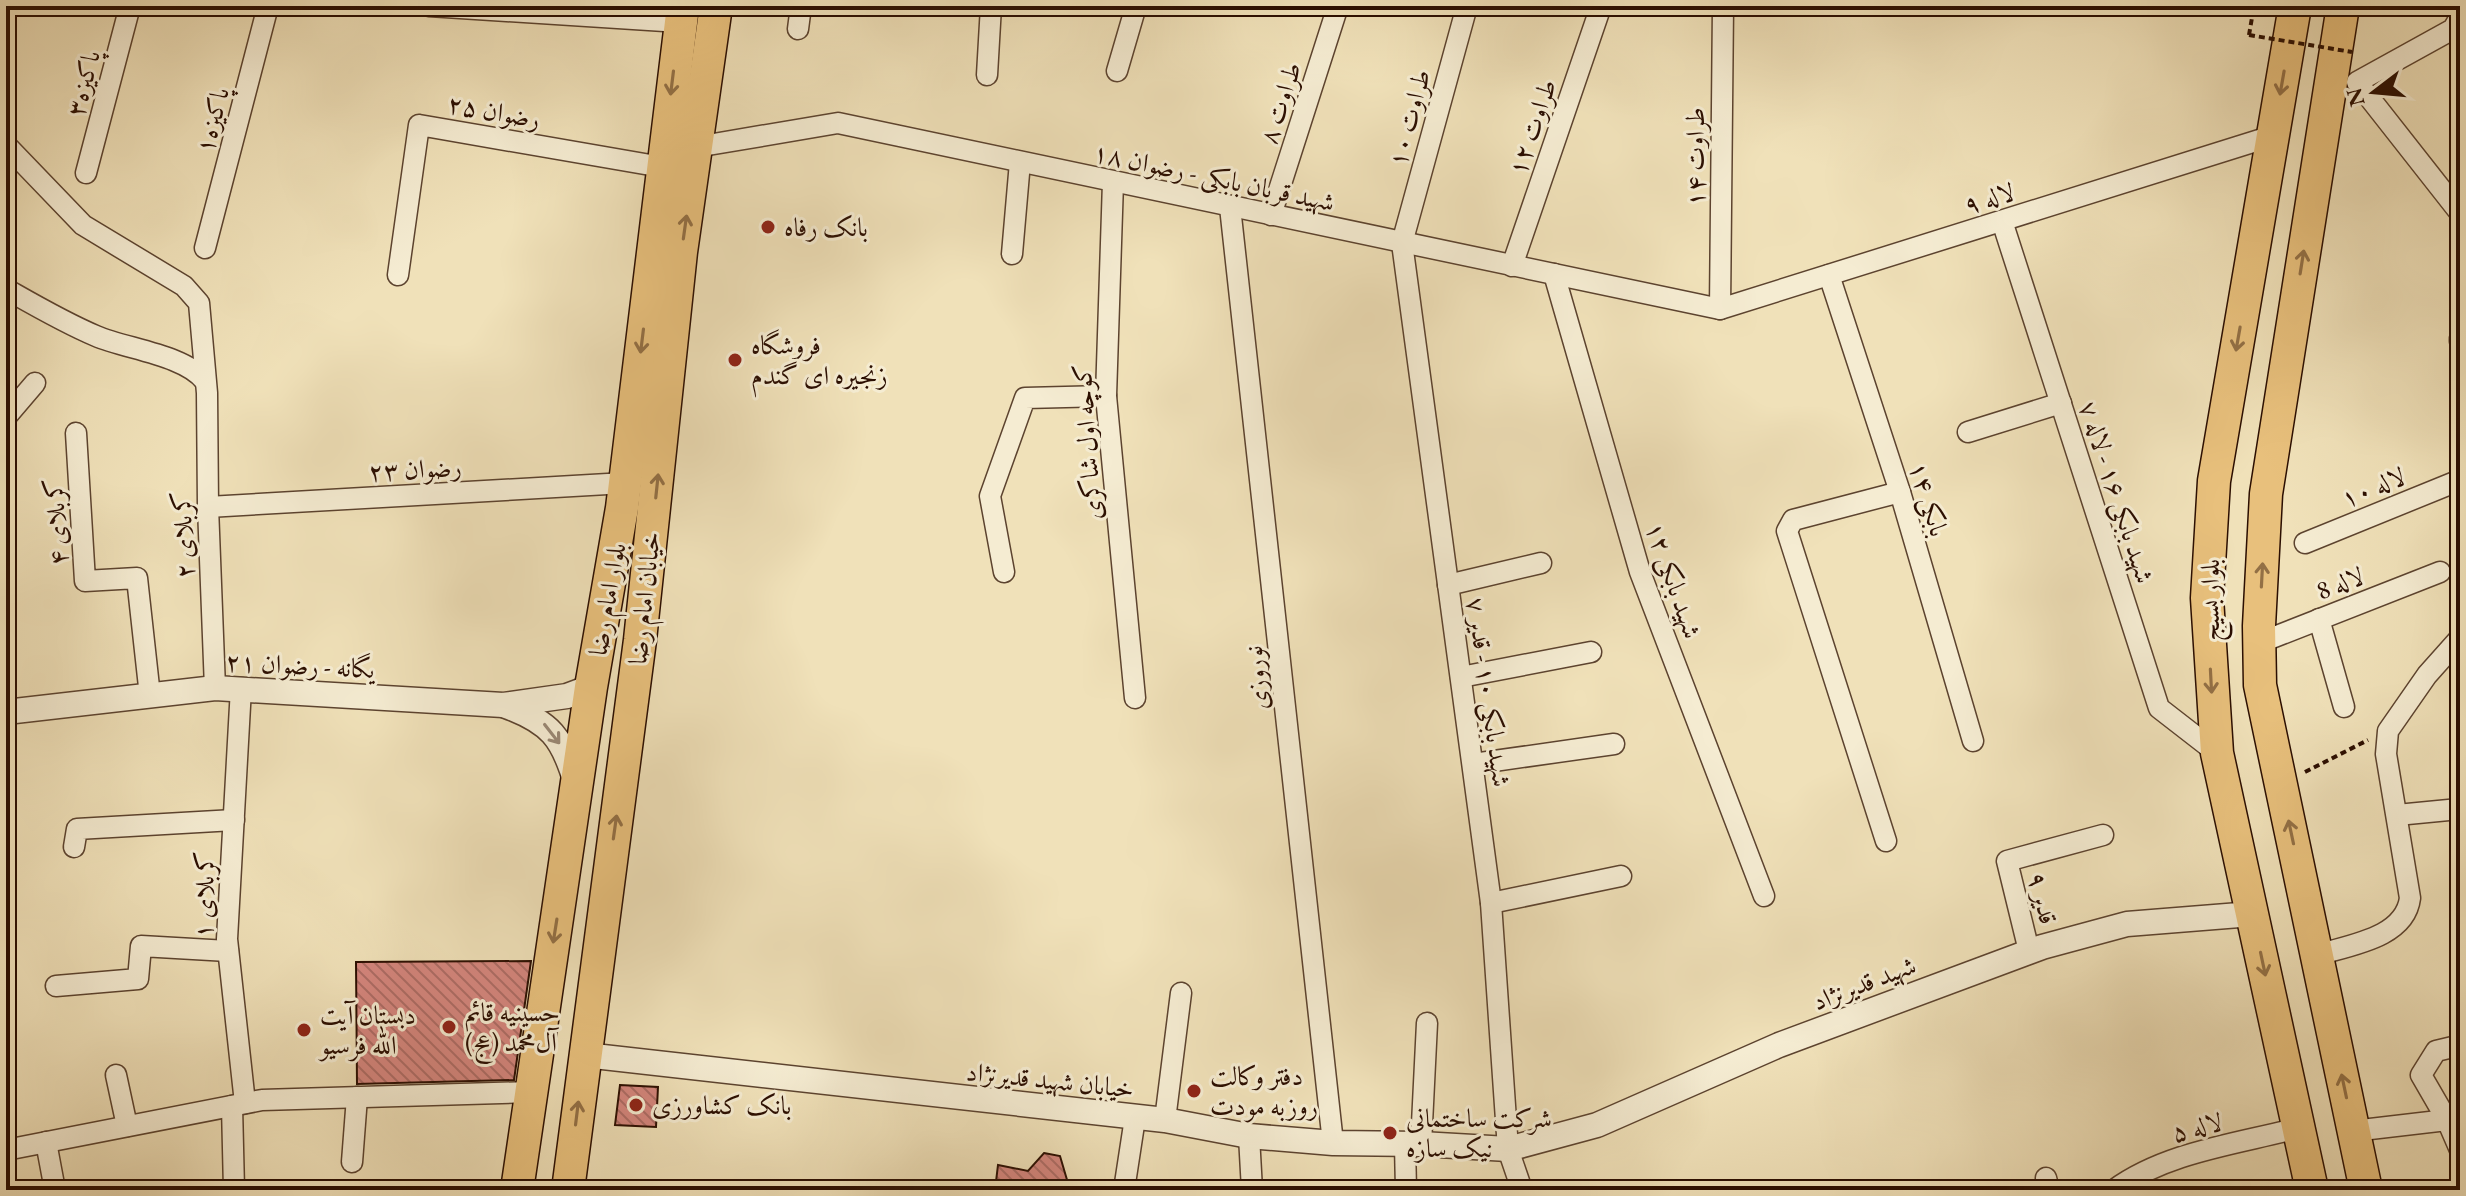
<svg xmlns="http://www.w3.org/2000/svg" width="2466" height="1196" font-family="'EB Garamond',Amiri,serif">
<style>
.building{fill:url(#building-back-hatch);stroke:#2b0e01;stroke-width:2}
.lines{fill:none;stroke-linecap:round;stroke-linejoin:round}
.minor-casing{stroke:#5c432f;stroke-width:23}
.tertiary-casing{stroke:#5c432f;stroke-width:27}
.primary-casing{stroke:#2b0e01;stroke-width:35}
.path{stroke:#2b0e01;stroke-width:4;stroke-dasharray:6 4;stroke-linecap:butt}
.minor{stroke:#f5ecd2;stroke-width:20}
.tertiary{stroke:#f5ecd2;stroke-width:24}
.primary{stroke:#e8c07c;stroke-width:32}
.path-bridge{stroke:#2b0e01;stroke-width:4;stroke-dasharray:6 4;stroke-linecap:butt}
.oneway{stroke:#937045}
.oneway2{stroke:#9a8874}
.poi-dot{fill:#8f2418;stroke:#f5ecd2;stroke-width:3}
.labels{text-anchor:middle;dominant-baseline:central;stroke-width:6;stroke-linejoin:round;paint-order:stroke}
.street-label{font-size:26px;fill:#2b0e01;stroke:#f5ecd2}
.poi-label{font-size:26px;fill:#2b0e01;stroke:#f5ecd2;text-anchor:start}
</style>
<defs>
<pattern id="building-back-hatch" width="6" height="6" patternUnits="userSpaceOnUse" patternTransform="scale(2)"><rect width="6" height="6" fill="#d5867e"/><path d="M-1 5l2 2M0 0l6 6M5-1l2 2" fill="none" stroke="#ad6c65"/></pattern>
</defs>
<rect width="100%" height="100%" fill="#f0e1b9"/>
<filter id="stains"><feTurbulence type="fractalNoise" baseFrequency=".0025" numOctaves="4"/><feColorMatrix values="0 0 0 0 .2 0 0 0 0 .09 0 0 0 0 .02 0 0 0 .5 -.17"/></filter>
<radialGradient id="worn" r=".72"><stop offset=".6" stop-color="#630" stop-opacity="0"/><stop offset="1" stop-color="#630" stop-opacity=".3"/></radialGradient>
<g class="building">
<polygon points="531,961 514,1080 357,1084 356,962"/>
<polygon points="620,1085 658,1087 656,1127 615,1125"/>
<polygon points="1044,1153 1060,1156 1070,1190 995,1190 998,1165 1028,1171"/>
</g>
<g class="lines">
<g class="minor-casing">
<g id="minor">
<polyline points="429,6 680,22"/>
<polyline points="1467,6 1402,243 1491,903 1508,1149 1522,1190"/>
<polyline points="2460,17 2453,29 2357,82 2460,213"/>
<polyline points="798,29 801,6"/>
<polyline points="1117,71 1136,6"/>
<polyline points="987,75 991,6"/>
<polyline points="6,145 83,225 184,286 199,303 207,393 208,507 215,688"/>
<polyline points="696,147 838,123 1720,309 2272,136"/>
<polyline points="86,173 130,6"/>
<polyline points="1113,182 1106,396 1135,698"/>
<polyline points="1230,207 1333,1143"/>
<polyline points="1271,215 1338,6"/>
<polyline points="2002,221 2159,708 2217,753"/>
<polyline points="205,248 268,6"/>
<polyline points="1012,254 1020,162"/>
<polyline points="1512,266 1601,6"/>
<polyline points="1554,274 1640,572 1764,896"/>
<polyline points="398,275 419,125 662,167"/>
<polyline points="1829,275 1900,492 1973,741"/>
<path d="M 6,289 C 36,306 65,323 96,336 C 126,349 185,355 205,381"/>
<polyline points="1720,309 1723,6"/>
<polyline points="2460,339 2460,341"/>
<polyline points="6,417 35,383"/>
<polyline points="1968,432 2061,403"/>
<polyline points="76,433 85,581 137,578 150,696"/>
<polyline points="208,507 625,483"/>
<polyline points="2305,543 2460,480"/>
<polyline points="1004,572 990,496 1025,398 1106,396"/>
<polyline points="1448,585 1541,563"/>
<polyline points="2319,619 2344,707"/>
<polyline points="2259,643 2440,572"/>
<polyline points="1461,677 1591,652"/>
<polyline points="241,688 227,939 245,1103"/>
<polyline points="1473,764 1614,744"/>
<polyline points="2397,815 2459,809"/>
<polyline points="1886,841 1787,531 1793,520 1900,492"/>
<polyline points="74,847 77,829 234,820"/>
<polyline points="1491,903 1621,876"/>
<polyline points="2029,951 2007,861 2103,835"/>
<path d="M 2317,955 C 2350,945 2405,938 2410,898 L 2386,754 L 2388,731 L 2427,675 L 2460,638"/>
<polyline points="56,986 138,979 141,946 228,951"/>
<polyline points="116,1075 127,1126"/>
<polyline points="232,1106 234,1190"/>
<polyline points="1165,1120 1181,993"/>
<polyline points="2447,1120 2421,1075 2436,1051 2457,1046"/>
<polyline points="2353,1131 2447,1120 2460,1150"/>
<polyline points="1249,1136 1252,1190"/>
<polyline points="46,1142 55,1190"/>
<polyline points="1421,1144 1427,1023"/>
<polyline points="1405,1145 1406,1190"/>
<polyline points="6,1150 262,1100 531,1092"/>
<polyline points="352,1162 357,1097"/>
<polyline points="2046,1178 2049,1190"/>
<polyline points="1124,1190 1135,1118"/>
<path d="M 2114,1190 C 2166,1152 2237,1144 2298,1128"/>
</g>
</g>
<g class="tertiary-casing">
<g id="tertiary">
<path d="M 506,706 C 550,722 563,738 576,783"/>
<polyline points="6,712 215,688 503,705 567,696 591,687"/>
<polyline points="585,1055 1165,1120 1249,1136 1333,1143 1421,1144 1508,1149 1597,1125 1779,1045 2042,947 2127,924 2252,914"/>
</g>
</g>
<g class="primary-casing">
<g id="primary">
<polyline points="2295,6 2214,481 2207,598 2217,753 2312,1190"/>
<polyline points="2343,6 2266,494 2259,626 2260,685 2366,1190"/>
<polyline points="517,1190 591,687 622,508 683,6"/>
<polyline points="568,1190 640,640 681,252 716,6"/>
</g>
</g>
<g class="path">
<polyline points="2249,35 2254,6"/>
<polyline points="2305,772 2368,740"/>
</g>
<use href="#minor" class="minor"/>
<use href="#tertiary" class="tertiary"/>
<use href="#primary" class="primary"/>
<polyline class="path-bridge" points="2249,35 2352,52"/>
</g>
<defs><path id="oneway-shaft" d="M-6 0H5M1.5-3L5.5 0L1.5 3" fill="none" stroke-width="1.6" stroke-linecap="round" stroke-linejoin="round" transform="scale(2)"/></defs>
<g class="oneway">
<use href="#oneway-shaft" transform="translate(672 83) rotate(97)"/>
<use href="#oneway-shaft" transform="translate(2282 83) rotate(100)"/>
<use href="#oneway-shaft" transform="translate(685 227) rotate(-82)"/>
<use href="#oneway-shaft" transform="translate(2302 262) rotate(-81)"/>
<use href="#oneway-shaft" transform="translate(2238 339) rotate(100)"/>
<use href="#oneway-shaft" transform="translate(642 341) rotate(97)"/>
<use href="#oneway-shaft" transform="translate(657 486) rotate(-84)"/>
<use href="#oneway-shaft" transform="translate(2262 575) rotate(-87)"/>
<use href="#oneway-shaft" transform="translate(2211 681) rotate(87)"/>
<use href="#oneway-shaft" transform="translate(615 827) rotate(-82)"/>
<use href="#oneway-shaft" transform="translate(2291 832) rotate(-102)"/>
<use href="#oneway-shaft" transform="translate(555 931) rotate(99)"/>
<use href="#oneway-shaft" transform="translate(2263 964) rotate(78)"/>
<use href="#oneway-shaft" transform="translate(2344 1086) rotate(-102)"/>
<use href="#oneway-shaft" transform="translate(577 1113) rotate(-83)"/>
</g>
<use class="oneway2" href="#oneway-shaft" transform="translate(552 734) rotate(52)"/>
<g class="poi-dot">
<circle cx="768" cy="227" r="8"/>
<circle cx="735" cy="360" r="8"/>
<circle cx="449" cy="1027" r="8"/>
<circle cx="304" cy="1030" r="8"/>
<circle cx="1194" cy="1091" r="8"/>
<circle cx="636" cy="1105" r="8"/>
<circle cx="1390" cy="1133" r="8"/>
</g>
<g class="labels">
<g class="street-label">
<text transform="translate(83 83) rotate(-75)">پاکیزه۳</text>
<text transform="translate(1280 103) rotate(-72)">طراوت ۸</text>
<text transform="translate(494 111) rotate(10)">رضوان ۲۵</text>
<text transform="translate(1409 118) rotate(-75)">طراوت ۱۰</text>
<text transform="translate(212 120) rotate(-75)">پاکیزه۱</text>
<text transform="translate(1532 127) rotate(-71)">طراوت ۱۲</text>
<text transform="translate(1695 157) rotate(-90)">طراوت ۱۴</text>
<text transform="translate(1214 177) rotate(12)">شهید قربان بابکی - رضوان ۱۸</text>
<text transform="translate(1989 198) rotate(-17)">لاله ۹</text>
<text transform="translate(1087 442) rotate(-94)">کوچه اول شاکری</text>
<text transform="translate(415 469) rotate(-3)">رضوان ۲۳</text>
<text transform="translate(2373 487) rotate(-22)">لاله ۱۰</text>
<text transform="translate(2117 492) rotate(72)">شهید بابکی ۱۶ - لاله ۷</text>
<text transform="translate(1929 499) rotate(73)">بابکی ۱۴</text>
<text transform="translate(56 522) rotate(-93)">کربلای ۴</text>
<text transform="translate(183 535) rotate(-92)">کربلای ۲</text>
<text transform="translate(1674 580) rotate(71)">شهید بابکی ۱۲</text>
<text transform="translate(2340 583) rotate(-21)">لاله 8</text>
<text transform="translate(644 598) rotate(-84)">خیابان امام رضا</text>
<text transform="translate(607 599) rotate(-80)">بلوار امام رضا</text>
<text transform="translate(2210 600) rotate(-90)">بلوار بسیج</text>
<text transform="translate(300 665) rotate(3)">یگانه - رضوان ۲۱</text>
<text transform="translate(1256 678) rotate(-96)">نوروزی</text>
<text transform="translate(1489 692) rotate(82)">شهید بابکی ۱۰ - قدیر ۷</text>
<text transform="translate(204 895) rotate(-88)">کربلای ۱</text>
<text transform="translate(2043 898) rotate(76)">قدیر ۹</text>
<text transform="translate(1864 983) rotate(-21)">شهید قدیرنژاد</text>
<text transform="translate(1050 1080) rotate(6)">خيابان شهيد قديرنژاد</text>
<text transform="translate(2197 1127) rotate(-14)">لاله ۵</text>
</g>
<g class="poi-label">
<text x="784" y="227">بانک رفاه</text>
<text x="751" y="345">فروشگاه<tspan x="751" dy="30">زنجیره ای گندم</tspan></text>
<text x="465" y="1012">حسینیه قائم<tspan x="465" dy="30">آل‌محمد (عج)</tspan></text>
<text x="320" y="1015">دبستان آیت<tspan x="320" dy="30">الله فرسیو</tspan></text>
<text x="1210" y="1076">دفتر وکالت<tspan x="1210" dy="30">روزبه مودت</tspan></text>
<text x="652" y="1105">بانک کشاورزی</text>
<text x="1406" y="1118">شرکت ساختمانی<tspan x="1406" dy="30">نیک سازه</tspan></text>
</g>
</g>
<rect width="2466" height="1196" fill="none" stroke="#f0e1b9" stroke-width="32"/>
<rect x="8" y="8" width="2450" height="1180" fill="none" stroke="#2b0e01" stroke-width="4"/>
<rect x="16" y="16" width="2434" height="1164" fill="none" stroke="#2b0e01" stroke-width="2"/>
<g transform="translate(2374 92) rotate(254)" stroke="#f5ecd2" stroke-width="6" paint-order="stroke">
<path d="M0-6L14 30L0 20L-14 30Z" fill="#2b0e01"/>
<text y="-12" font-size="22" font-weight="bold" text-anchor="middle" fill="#2b0e01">N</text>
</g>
<rect width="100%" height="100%" filter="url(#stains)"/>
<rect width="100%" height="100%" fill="url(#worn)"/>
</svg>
